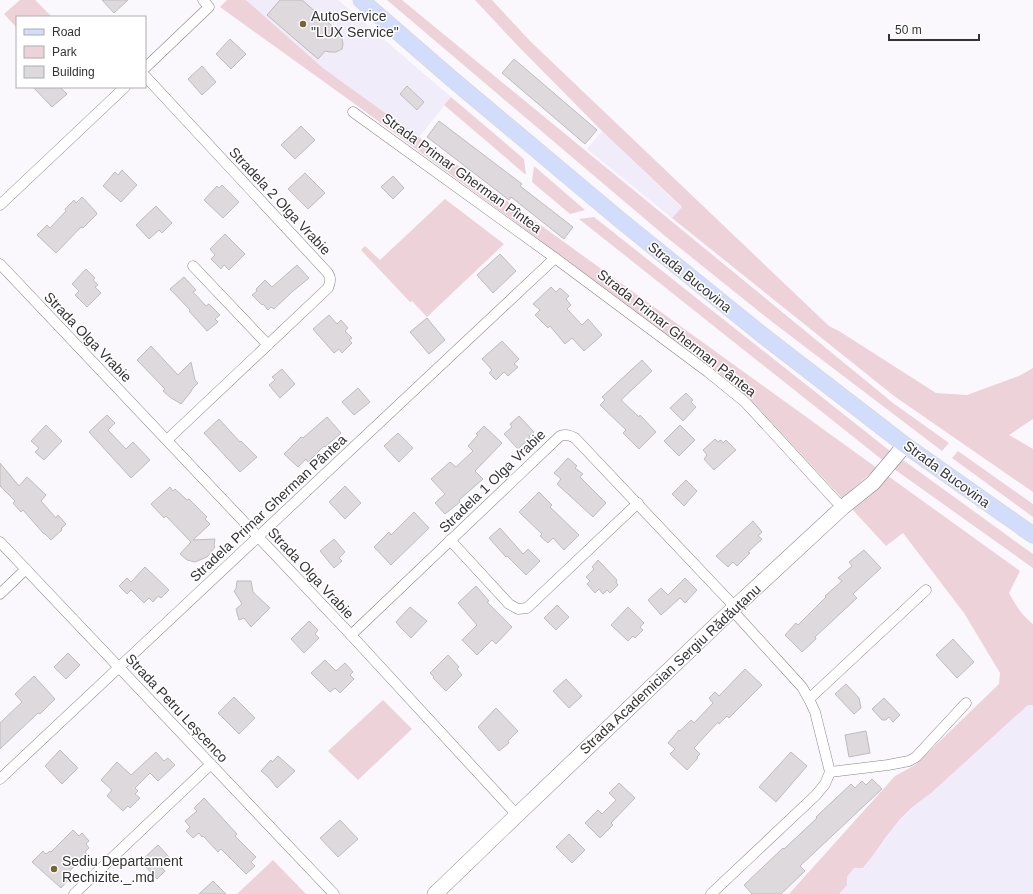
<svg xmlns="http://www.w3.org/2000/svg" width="1033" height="894" font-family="Arial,sans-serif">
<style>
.built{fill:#f0ecf9}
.green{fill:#eed2da}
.building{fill:#ddd9dd;stroke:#bfbbbe}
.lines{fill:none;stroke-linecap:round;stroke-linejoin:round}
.street-casing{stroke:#848387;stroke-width:11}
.secondary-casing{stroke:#848387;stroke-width:16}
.primary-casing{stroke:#d6d6d6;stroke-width:17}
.street{stroke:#fff;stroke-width:10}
.secondary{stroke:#fff;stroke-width:15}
.primary{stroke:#d2ddfc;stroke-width:16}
.poi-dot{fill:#776533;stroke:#fff;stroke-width:1.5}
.labels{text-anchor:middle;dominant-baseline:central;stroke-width:3;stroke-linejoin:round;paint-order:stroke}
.poi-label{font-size:14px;fill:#333234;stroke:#fff;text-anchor:start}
.street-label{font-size:14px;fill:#333234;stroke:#fff}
</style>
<rect width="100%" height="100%" fill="#faf8fd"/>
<g class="built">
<polygon points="246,0 338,0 451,97 419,137 323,68"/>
<polygon points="602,131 682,208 672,218 587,149"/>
<polygon points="1028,705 1033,705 1033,894 839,894 847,885 847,877 854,868 863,868 868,863 893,828 919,801 930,794"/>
</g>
<g class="green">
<polygon points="20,0 35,0 52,17 17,17 17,28 4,14"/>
<polygon points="227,0 246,0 323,68 877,468 842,498 750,399 564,258 359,107 220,7"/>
<polygon points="387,0 402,0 893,403 949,443 942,451 771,321 665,236"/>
<polygon points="475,0 492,0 530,41 829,326 839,331 936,393 967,395 1019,376 1033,368 1033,419 1009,435 1033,449 1033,492 894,396 672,218 682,207 602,131 518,46"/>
<polygon points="451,97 524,159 526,175 444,105"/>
<polygon points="534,166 585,210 570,214 532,182"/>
<polygon points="445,199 504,244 427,317 412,301 410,302 361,250 365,246 380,260"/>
<polygon points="594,217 890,451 885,462 579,219"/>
<polygon points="958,451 1033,504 1033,517 952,458"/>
<polygon points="903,460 1033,554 1033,568 894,469"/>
<path d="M 888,476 L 1020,571 L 1009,593 C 1015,604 1022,616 1033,624 L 1033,705 L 1028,705 L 930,794 C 916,803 903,815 893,828 C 882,841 874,856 863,868 L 854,868 L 847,877 L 847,885 L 839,894 L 789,894 L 895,776 L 915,765 L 999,684 L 1000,673 L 964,613 L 903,533 L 886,546 L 851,508 Z"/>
<polygon points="383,700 412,729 358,780 328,751"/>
<polygon points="273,860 306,894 237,894"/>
</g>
<g class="building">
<polygon points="102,0 128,0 114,13"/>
<polygon points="280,0 302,0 340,33 342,38 343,44 342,49 336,52 330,52 325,51 318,59 267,15"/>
<polygon points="230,39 246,54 231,69 216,54"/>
<polygon points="514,59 597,130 585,144 502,73"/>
<polygon points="202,66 216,82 202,95 188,79"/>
<polygon points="407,86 424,102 417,110 400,94"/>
<polygon points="33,87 60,87 67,94 52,107"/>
<polygon points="439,121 522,184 520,186 573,227 564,239 511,197 509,200 427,137"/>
<polygon points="301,126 315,140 295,159 281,145"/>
<polygon points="122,170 137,185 121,202 103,186 115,172 118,175"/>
<polygon points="305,173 325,193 308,209 288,189"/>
<polygon points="393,176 404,188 393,199 381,187"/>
<polygon points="222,185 239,202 223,218 204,200 217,186 219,188"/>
<polygon points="82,197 96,212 97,214 83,228 81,227 56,253 37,235 47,225 50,228 66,211 65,209 74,200 76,203"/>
<polygon points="156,206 172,223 162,233 159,230 149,239 136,225"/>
<polygon points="225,234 245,254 229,270 224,265 221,269 211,259 215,255 210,249"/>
<polygon points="500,254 516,271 493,293 477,275"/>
<polygon points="297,265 309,278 292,292 274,309 271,307 268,310 263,304 262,305 252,295 257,291 256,289 265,280 272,287"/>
<polygon points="86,269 95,278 93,280 98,285 95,287 101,293 87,307 75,295 79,291 72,284"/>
<polygon points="184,277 196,290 193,292 206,306 209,304 220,315 215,319 218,322 207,331 189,311 190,310 170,289"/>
<polygon points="551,287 556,292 560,288 569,296 566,299 571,305 567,309 582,325 588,319 602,335 584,351 572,338 565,344 550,326 548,328 535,315 540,310 533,304"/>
<polygon points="329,315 337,324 341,320 348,328 345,331 352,338 349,340 352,343 342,353 339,349 334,353 313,329"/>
<polygon points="427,318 445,340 429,354 410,332"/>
<polygon points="502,341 519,359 514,364 518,367 508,376 504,372 496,380 489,373 492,370 482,359"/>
<polygon points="151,346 178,375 191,362 195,380 198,383 193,388 190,393 181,404 178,402 171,398 163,391 165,389 137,360"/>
<polygon points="642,360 652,371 621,400 639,417 640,415 656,432 639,449 623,433 626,430 600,405 605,400 602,397"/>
<polygon points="282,369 295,384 280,398 269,385 275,380 272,377"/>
<polygon points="358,388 370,402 354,415 342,402"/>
<polygon points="686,393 693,400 691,402 696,407 683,421 670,408"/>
<polygon points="107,415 115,423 108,430 126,449 133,442 150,460 131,478 89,432"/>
<polygon points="519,416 534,432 529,436 530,438 518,449 504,434 512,427 510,424"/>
<polygon points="327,417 341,433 325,447 324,446 308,462 306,459 298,467 284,454 301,437 303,438"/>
<polygon points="219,419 240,442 241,441 257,457 240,472 204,433"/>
<polygon points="46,425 62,441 44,460 35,452 39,448 31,441"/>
<polygon points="680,425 695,440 679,456 664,441"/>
<polygon points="484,426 502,443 475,471 483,479 459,500 460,502 445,514 435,503 445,494 431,479 450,462 456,467 473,451 468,446 478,435 476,434"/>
<polygon points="398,433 413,448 399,462 384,446"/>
<polygon points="715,439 718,442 721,440 723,443 726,440 736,450 714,470 704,459 707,455 703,450"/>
<polygon points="568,458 577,466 575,468 583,474 580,477 606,503 593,517 557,484 561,479 554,473"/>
<polygon points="0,463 19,486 27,477 46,495 41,501 56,518 58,515 66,524 61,529 62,530 51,540 45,534 44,534 23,510 21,512 13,503 15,501 0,486"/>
<polygon points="686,480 697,491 684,506 672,494"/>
<polygon points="345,486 361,503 345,519 329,502"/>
<polygon points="170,487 173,491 175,489 187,500 189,499 207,517 205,519 210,524 193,540 215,539 214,545 215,547 207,557 195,562 187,560 180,554 191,542 166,516 164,518 151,504"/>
<polygon points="539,492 552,505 550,507 579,535 564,550 553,538 548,543 540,536 542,534 519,512"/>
<polygon points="414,512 429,528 391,565 374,547 389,532 391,535"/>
<polygon points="753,521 762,532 758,536 762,539 748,552 750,553 737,566 733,562 728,567 716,556"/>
<polygon points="500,528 523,554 528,549 540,561 526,575 507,556 506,557 489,538"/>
<polygon points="334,539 345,552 339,558 342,561 334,568 320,551"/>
<polygon points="864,550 881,568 853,594 857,598 815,637 816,639 802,652 785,635 796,623 798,625 826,597 825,596 842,581 838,578 852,566 849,562"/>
<polygon points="598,560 617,580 616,582 618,585 610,593 607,590 603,594 599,589 595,593 587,584 590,581 586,577 594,569 592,567"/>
<polygon points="145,567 169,590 161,598 158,596 153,602 149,598 144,603 131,590 127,594 119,586 127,578 131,582"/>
<polygon points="685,578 697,590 685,603 680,598 661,615 648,600 661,588 668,595"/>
<polygon points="237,581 251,581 253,592 270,608 251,627 244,618 239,620 236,609 242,604 234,591 236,589"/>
<polygon points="476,586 489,601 487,602 512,627 496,644 492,640 477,655 462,640 477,625 458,603"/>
<polygon points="557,605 569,617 556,630 544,618"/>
<polygon points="410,607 427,621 411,638 400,627 396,622"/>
<polygon points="628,607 644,623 640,627 643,630 635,638 633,636 628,641 611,625"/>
<polygon points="309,621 318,630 315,634 319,638 304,653 291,639"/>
<polygon points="953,639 974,662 957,678 936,655"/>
<polygon points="68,653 80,665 66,679 54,667"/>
<polygon points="448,655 459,667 457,669 462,675 446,691 433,678 434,677 430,673"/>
<polygon points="325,660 336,671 345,663 353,672 350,675 354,679 340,693 335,688 330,692 311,673"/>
<polygon points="745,669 762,685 729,718 727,716 719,724 718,722 694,748 700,754 697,757 698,758 687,770 670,754 675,749 668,743 679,730 680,731 691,720 694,723 713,703 709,698 715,692 719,696"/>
<polygon points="34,676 55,699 40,714 38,713 0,749 0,723 22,702 15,694"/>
<polygon points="566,679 582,696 569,708 553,691"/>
<polygon points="846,684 859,698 861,708 854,714 835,694"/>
<polygon points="234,697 255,718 239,734 218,713"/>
<polygon points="884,698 900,715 893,722 889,717 886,720 882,720 872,709"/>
<polygon points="496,708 518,731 508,741 509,743 499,751 478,727"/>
<polygon points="866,731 870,753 849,757 845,735"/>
<polygon points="60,750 78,768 62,784 45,766"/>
<polygon points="156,752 164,761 168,758 175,765 158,781 150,773 135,788 138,791 135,794 140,798 130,808 128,806 123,811 107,796 112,790 101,780 117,762 131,775"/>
<polygon points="791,752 807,766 776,802 759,787"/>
<polygon points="278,756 295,771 277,788 269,778 261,771 271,760 272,762"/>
<polygon points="872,779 882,789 800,866 805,871 781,894 752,894 744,885 783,848 784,849 817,818 816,817 851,784 855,788 862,781 866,785"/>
<polygon points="619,783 635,798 611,823 613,825 600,838 585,823 598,810 602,814 616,800 609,793"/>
<polygon points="204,798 237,834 235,836 256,857 251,862 255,866 246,874 221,849 218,852 203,836 202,837 199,833 193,838 186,831 190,827 185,821 197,811 194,808"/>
<polygon points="340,820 358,839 338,857 320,838"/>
<polygon points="73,830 79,836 82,833 89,841 86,844 89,848 85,852 88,855 81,862 80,860 66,875 70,878 61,888 32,862 43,851 46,854 50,851 51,852"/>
<polygon points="569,834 585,850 572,863 556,847"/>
<polygon points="158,845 169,857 160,866 165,871 157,879 145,866 146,864 142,860"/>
<polygon points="213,881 226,894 199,894"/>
</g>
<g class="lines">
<g class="street-casing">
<g id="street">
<polyline points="145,68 209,7 203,0"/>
<path d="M 145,76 L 327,272 C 331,277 331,281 328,288 L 167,440"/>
<polyline points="353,112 555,258 708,372 745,402 836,501 843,507"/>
<polyline points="0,205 125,87"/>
<polyline points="0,264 351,635 517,815"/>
<polyline points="193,266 268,345"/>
<polyline points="450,540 509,604 518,609 527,608 638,503"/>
<polyline points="0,542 334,894"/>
<polyline points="0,594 26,569"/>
<polyline points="732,610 802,687 809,699 815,712 830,772"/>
<path d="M 351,635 L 560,436 C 566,434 569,435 575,438 L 735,607"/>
<polyline points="809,699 926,590"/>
<polyline points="830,772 888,765 909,761 916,757 966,703"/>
<polyline points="0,779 555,258"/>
<polyline points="74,894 211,764"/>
<polyline points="711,894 816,795 825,784 830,772"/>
</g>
</g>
<g class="secondary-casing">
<polyline id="secondary" points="435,894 517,815 735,607 843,507 873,483 905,445"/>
</g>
<g class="primary-casing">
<polyline id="primary" points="361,0 452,79 619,219 761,334 905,445 1033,535"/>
</g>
<use href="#street" class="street"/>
<use href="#secondary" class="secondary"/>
<use href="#primary" class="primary"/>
</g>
<g class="poi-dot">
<circle cx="303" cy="24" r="4"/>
<circle cx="54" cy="869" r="4"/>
</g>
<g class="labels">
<g class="poi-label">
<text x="311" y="16">AutoService<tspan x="311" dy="16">"LUX Service"</tspan></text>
<text x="62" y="861">Sediu Departament<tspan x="62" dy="16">Rechizite._.md</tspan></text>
</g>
<g class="street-label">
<text transform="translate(462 173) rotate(36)">Strada Primar Gherman Pîntea</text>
<text transform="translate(280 201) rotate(47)">Stradela 2 Olga Vrabie</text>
<text transform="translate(690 277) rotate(39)">Strada Bucovina</text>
<text transform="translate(677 333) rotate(38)">Strada Primar Gherman Pântea</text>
<text transform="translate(88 337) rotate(46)">Strada Olga Vrabie</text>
<text transform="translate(947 474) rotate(36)">Strada Bucovina</text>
<text transform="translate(492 481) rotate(-44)">Stradela 1 Olga Vrabie</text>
<text transform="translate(268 508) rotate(-43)">Stradela Primar Gherman Pântea</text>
<text transform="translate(311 573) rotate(47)">Strada Olga Vrabie</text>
<text transform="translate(670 669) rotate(-43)">Strada Academician Sergiu Rădăuțanu</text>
<text transform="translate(177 708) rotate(47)">Strada Petru Leșcenco</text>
</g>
</g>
<rect x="16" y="16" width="130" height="72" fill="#ffffff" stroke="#adadae"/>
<rect x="24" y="29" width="20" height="6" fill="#d2ddfc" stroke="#adadae"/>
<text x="52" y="36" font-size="12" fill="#333234">Road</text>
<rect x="24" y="46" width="20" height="12" fill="#eed2da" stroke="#adadae"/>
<text x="52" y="56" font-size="12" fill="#333234">Park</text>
<rect x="24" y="66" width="20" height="12" fill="#ddd9dd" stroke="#adadae"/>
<text x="52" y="76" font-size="12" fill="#333234">Building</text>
<path d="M889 34v6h90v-6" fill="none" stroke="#333234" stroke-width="2"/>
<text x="895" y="34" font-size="12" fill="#333234" stroke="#ffffff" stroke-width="3" paint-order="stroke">50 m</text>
</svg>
